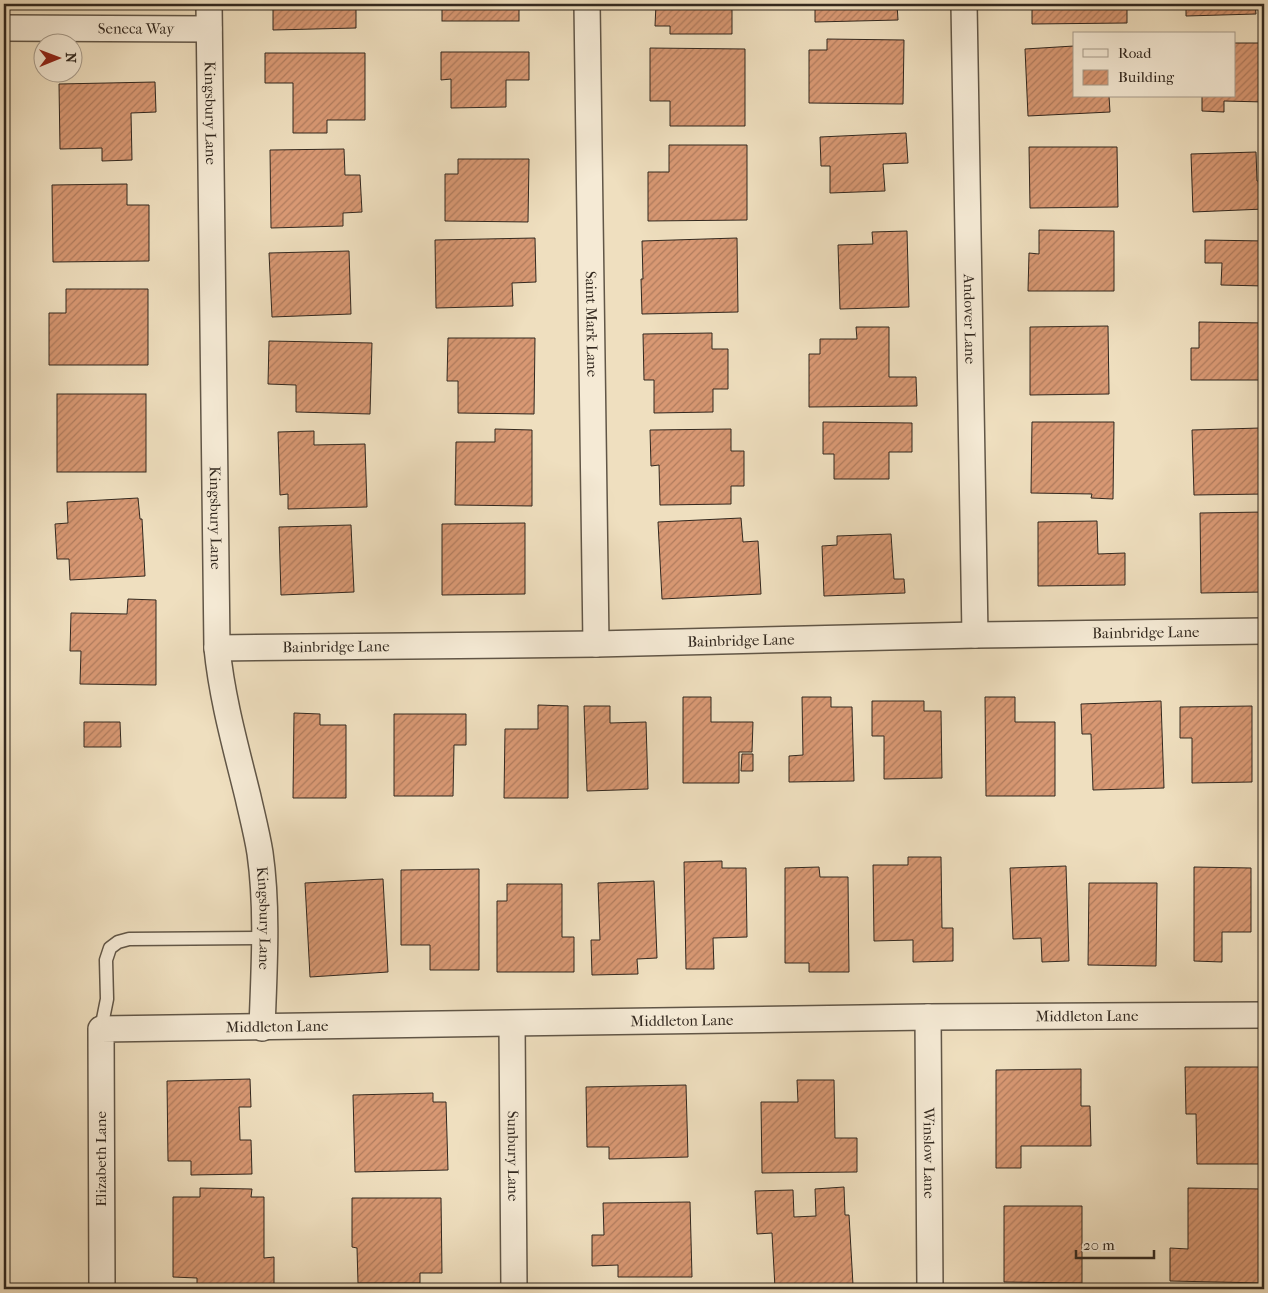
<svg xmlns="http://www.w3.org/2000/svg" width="1268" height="1293" font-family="'IM FELL French Canon',serif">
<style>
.building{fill:url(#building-hatch);stroke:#32281f}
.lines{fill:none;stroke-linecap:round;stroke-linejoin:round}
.lane-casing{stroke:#615647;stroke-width:15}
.street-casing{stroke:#615647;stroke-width:28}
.lane{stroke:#f5ead5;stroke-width:12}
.street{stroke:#f5ead5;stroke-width:25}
.labels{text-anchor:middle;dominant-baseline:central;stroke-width:4;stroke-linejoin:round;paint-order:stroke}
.street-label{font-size:15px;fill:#32281f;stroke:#f5ead5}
</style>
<defs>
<pattern id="building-hatch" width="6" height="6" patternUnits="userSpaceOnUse" patternTransform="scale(1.25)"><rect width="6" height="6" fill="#d89873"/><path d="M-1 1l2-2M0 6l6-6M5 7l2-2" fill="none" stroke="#b07c5e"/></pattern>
</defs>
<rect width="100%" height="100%" fill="#efdfbf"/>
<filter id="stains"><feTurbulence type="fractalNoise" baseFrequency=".004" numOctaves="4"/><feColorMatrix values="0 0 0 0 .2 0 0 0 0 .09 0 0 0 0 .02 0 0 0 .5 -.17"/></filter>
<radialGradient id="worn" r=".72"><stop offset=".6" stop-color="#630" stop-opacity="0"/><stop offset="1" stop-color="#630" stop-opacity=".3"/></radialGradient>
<g class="building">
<polygon points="273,4 356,4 356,28 273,30"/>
<rect x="442" y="4" width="77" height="17"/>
<polygon points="656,4 743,4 743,9 732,9 732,34 670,34 670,26 655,26"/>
<polygon points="815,4 897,4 898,20 815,22"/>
<polygon points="1032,4 1127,4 1127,23 1032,24"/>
<polygon points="1186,4 1255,4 1256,14 1186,16"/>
<polygon points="827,39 904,40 903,104 809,103 809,50 827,50"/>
<polygon points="1234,43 1264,43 1264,102 1224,101 1224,112 1202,111 1202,96 1234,96"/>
<polygon points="1074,46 1074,96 1109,96 1110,112 1028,116 1025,49"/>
<polygon points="650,48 745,49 745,126 670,126 670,101 650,101"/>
<polygon points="441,52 529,52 529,80 506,80 506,107 451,108 451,79 441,80"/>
<polygon points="265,53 365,53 365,120 327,120 327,133 293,133 293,83 265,83"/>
<polygon points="155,82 156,112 131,113 132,160 102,161 102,148 60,149 59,84"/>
<polygon points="906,133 908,163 883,164 885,191 830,193 830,166 821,166 820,137"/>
<polygon points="669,145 747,145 747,220 648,221 648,172 669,172"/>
<polygon points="1029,147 1117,147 1118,207 1030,208"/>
<polygon points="344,149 345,175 360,175 362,212 343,213 343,226 271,228 270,150"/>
<polygon points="1256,152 1257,181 1264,181 1264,209 1193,212 1191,154"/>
<polygon points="458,159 529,159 528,222 445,221 445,174 458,174"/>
<polygon points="127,184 127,205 149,205 149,261 53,262 52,185"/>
<polygon points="1039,230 1114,231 1114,291 1028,291 1029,253 1039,254"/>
<polygon points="907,231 909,307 840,309 838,245 873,244 872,232"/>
<polygon points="535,238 536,282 512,283 513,306 436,308 435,240"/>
<polygon points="737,238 738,312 642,314 641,279 643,279 642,241"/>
<polygon points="1205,240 1264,241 1264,286 1221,285 1222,263 1205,263"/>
<polygon points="349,251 351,314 272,317 269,253"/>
<polygon points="66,289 148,289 148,365 49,365 49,313 66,313"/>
<polygon points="1199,322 1264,323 1264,380 1191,380 1191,348 1199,348"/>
<polygon points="1108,326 1109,394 1030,395 1030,327"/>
<polygon points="856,327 889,327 889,377 916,377 917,406 809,407 809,354 820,354 820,339 857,339"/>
<polygon points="712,333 712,349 728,349 728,389 713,389 713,412 654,413 654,380 644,380 643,334"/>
<polygon points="448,338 535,338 534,414 458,413 458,381 447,381"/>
<polygon points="269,341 372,343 370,414 296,412 296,385 268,384"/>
<rect x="57" y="394" width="89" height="78"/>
<polygon points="1260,418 1264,418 1264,494 1194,495 1192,430 1260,428"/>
<polygon points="823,422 912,423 912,452 889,452 889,479 834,479 834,454 823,454"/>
<polygon points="1032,422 1114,422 1113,499 1091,498 1092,494 1031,493"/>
<polygon points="495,429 532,430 532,506 455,505 456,442 495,442"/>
<polygon points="731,429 731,451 744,451 744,486 731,486 731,504 660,505 659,465 651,466 650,430"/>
<polygon points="314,431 314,445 365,444 367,507 288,509 288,494 280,495 278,432"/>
<polygon points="138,498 140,519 142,519 145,576 70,580 69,559 57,559 55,524 68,523 67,502"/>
<polygon points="1264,512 1264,592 1201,593 1200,513"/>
<polygon points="741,518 743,542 758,541 761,594 662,599 658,522"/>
<polygon points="1097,521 1098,554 1125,553 1125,585 1038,586 1038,522"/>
<polygon points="525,523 525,594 442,595 442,524"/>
<polygon points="351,525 354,592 281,595 279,527"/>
<polygon points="891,534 894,579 904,579 905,593 824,596 822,546 837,545 837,536"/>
<polygon points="128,599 156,600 156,685 80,684 81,651 70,651 71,613 127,614"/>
<polygon points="683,697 711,697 711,722 753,722 752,752 739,752 739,783 683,783"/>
<polygon points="802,697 831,697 831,707 852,707 854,781 789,782 789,756 803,755"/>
<polygon points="985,697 1015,697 1015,722 1055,722 1055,796 986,796"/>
<polygon points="872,701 924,701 924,711 941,711 942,778 884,779 884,736 872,736"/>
<polygon points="1161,701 1164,788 1093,790 1091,734 1082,734 1081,704"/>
<polygon points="538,705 568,706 568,798 504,798 505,729 538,729"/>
<polygon points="584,706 610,706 610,723 646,722 648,789 587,791"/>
<polygon points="1252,706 1252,782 1192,783 1192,738 1180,738 1180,707"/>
<polygon points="294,713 320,714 320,725 346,725 346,798 293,798"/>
<polygon points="394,714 466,714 466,745 454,745 453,796 394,796"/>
<polygon points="84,722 120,722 121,747 84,747"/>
<polygon points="742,754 753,754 753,771 741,771"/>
<polygon points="908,857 941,857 942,928 953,928 953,961 913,962 913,940 874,941 873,865 908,865"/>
<polygon points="722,861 722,868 746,868 747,937 713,938 714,969 686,969 684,862"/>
<polygon points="1066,866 1069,961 1042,962 1041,938 1013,939 1010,868"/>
<polygon points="819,867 820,877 848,877 849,972 809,972 809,963 785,963 785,868"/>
<polygon points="1194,867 1251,868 1251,932 1222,932 1222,962 1194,961"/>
<polygon points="479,869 479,970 430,970 430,945 401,945 401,870"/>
<polygon points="383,879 388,972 310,977 305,883"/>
<polygon points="654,881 657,958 637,959 638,974 592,975 591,940 600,940 598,883"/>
<polygon points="1089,883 1157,883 1156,966 1088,965"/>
<polygon points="507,884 562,884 562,937 574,937 574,972 497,972 497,901 507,901"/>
<polygon points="1185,1067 1264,1067 1264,1164 1197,1164 1196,1114 1186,1114"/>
<polygon points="1081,1069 1081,1106 1090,1106 1091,1146 1021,1146 1021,1168 996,1168 996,1070"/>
<polygon points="250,1079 251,1107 239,1107 240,1140 251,1140 252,1174 191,1175 191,1161 168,1161 167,1081"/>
<polygon points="797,1080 834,1080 835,1138 857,1138 857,1172 762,1173 761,1102 798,1102"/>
<polygon points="686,1085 688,1157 609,1159 609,1147 587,1147 586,1087"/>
<polygon points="433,1093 433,1102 446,1102 448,1170 355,1172 353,1095"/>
<polygon points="844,1187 845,1215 849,1215 853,1285 775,1288 772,1233 757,1234 755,1191 793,1190 794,1217 816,1216 815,1189"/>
<polygon points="200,1188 252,1189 251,1197 264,1197 264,1258 274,1257 274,1289 197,1289 197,1278 173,1277 173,1197 200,1197"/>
<polygon points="1188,1188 1264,1189 1264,1283 1170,1281 1170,1248 1188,1249"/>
<polygon points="352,1198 441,1198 442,1273 420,1273 420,1283 358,1283 357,1248 352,1247"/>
<polygon points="690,1202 692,1277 618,1277 618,1265 592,1266 592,1235 604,1235 603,1203"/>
<polygon points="1004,1206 1082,1206 1082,1283 1004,1282"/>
</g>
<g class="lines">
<g class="lane-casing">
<polyline id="lane" points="101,1029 107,999 106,960 110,948 118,942 129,939 264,938"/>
</g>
<g class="street-casing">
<g id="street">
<path id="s1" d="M 209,4 L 217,648 C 222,699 236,748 248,797 C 252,815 257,834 260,853 C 268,909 264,971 262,1028"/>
<path id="s2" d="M 587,4 L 596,644"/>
<path id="s3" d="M 964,4 L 975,635"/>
<path id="s4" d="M 4,28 L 209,29"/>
<path id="s5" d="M 217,648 L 596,644 L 975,635 L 1264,631"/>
<path id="s6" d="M 928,1017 L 930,1289"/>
<path id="s7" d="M 512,1024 L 514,1289"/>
<path id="s8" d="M 102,1289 L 101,1029 L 928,1017 L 1264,1015"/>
</g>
</g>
<use href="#lane" class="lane"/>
<use href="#street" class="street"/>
</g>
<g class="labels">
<g class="street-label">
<text stroke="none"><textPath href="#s4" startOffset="132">Seneca Way</textPath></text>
<text stroke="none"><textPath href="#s1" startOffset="109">Kingsbury Lane</textPath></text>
<text stroke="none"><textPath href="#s3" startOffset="315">Andover Lane</textPath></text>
<text stroke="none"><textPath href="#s2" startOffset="320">Saint Mark Lane</textPath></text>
<text stroke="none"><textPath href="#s1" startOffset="514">Kingsbury Lane</textPath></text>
<text stroke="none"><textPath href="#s5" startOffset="929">Bainbridge Lane</textPath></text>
<text stroke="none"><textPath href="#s5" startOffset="524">Bainbridge Lane</textPath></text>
<text stroke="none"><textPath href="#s5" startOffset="119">Bainbridge Lane</textPath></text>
<text stroke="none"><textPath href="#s1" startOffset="919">Kingsbury Lane</textPath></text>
<text stroke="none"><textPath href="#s8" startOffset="1246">Middleton Lane</textPath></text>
<text stroke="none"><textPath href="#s8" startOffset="841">Middleton Lane</textPath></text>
<text stroke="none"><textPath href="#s8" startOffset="436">Middleton Lane</textPath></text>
<text stroke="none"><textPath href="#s6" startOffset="136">Winslow Lane</textPath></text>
<text stroke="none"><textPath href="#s7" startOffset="132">Sunbury Lane</textPath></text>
<text transform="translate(101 1159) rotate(-90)">Elizabeth Lane</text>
</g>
</g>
<rect width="1268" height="1293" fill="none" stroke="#efdfbf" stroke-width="20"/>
<rect x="5" y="5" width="1258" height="1283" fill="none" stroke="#32281f" stroke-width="2.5"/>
<rect x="10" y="10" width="1248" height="1273" fill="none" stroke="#32281f"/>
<rect x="1073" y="32" width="162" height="65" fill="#f5ead5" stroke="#a79c8c"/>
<rect x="1083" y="49" width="25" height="8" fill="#f5ead5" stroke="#a79c8c"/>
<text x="1118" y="58" font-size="15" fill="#32281f">Road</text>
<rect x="1083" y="70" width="25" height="15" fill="url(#building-hatch)" stroke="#a79c8c"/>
<text x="1118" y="82" font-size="15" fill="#32281f">Building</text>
<g transform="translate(58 58) rotate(89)"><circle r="24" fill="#f5ead5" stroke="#a79c8c"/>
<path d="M0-4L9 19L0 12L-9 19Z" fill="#8f2418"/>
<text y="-8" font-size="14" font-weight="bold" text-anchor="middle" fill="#32281f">N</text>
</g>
<path d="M1076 1250v8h78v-8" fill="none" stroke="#32281f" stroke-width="2.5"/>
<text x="1083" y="1250" font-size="15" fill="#32281f" stroke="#f5ead5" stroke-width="4" paint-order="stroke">20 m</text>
<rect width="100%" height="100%" filter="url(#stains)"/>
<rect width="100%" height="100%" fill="url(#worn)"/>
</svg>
